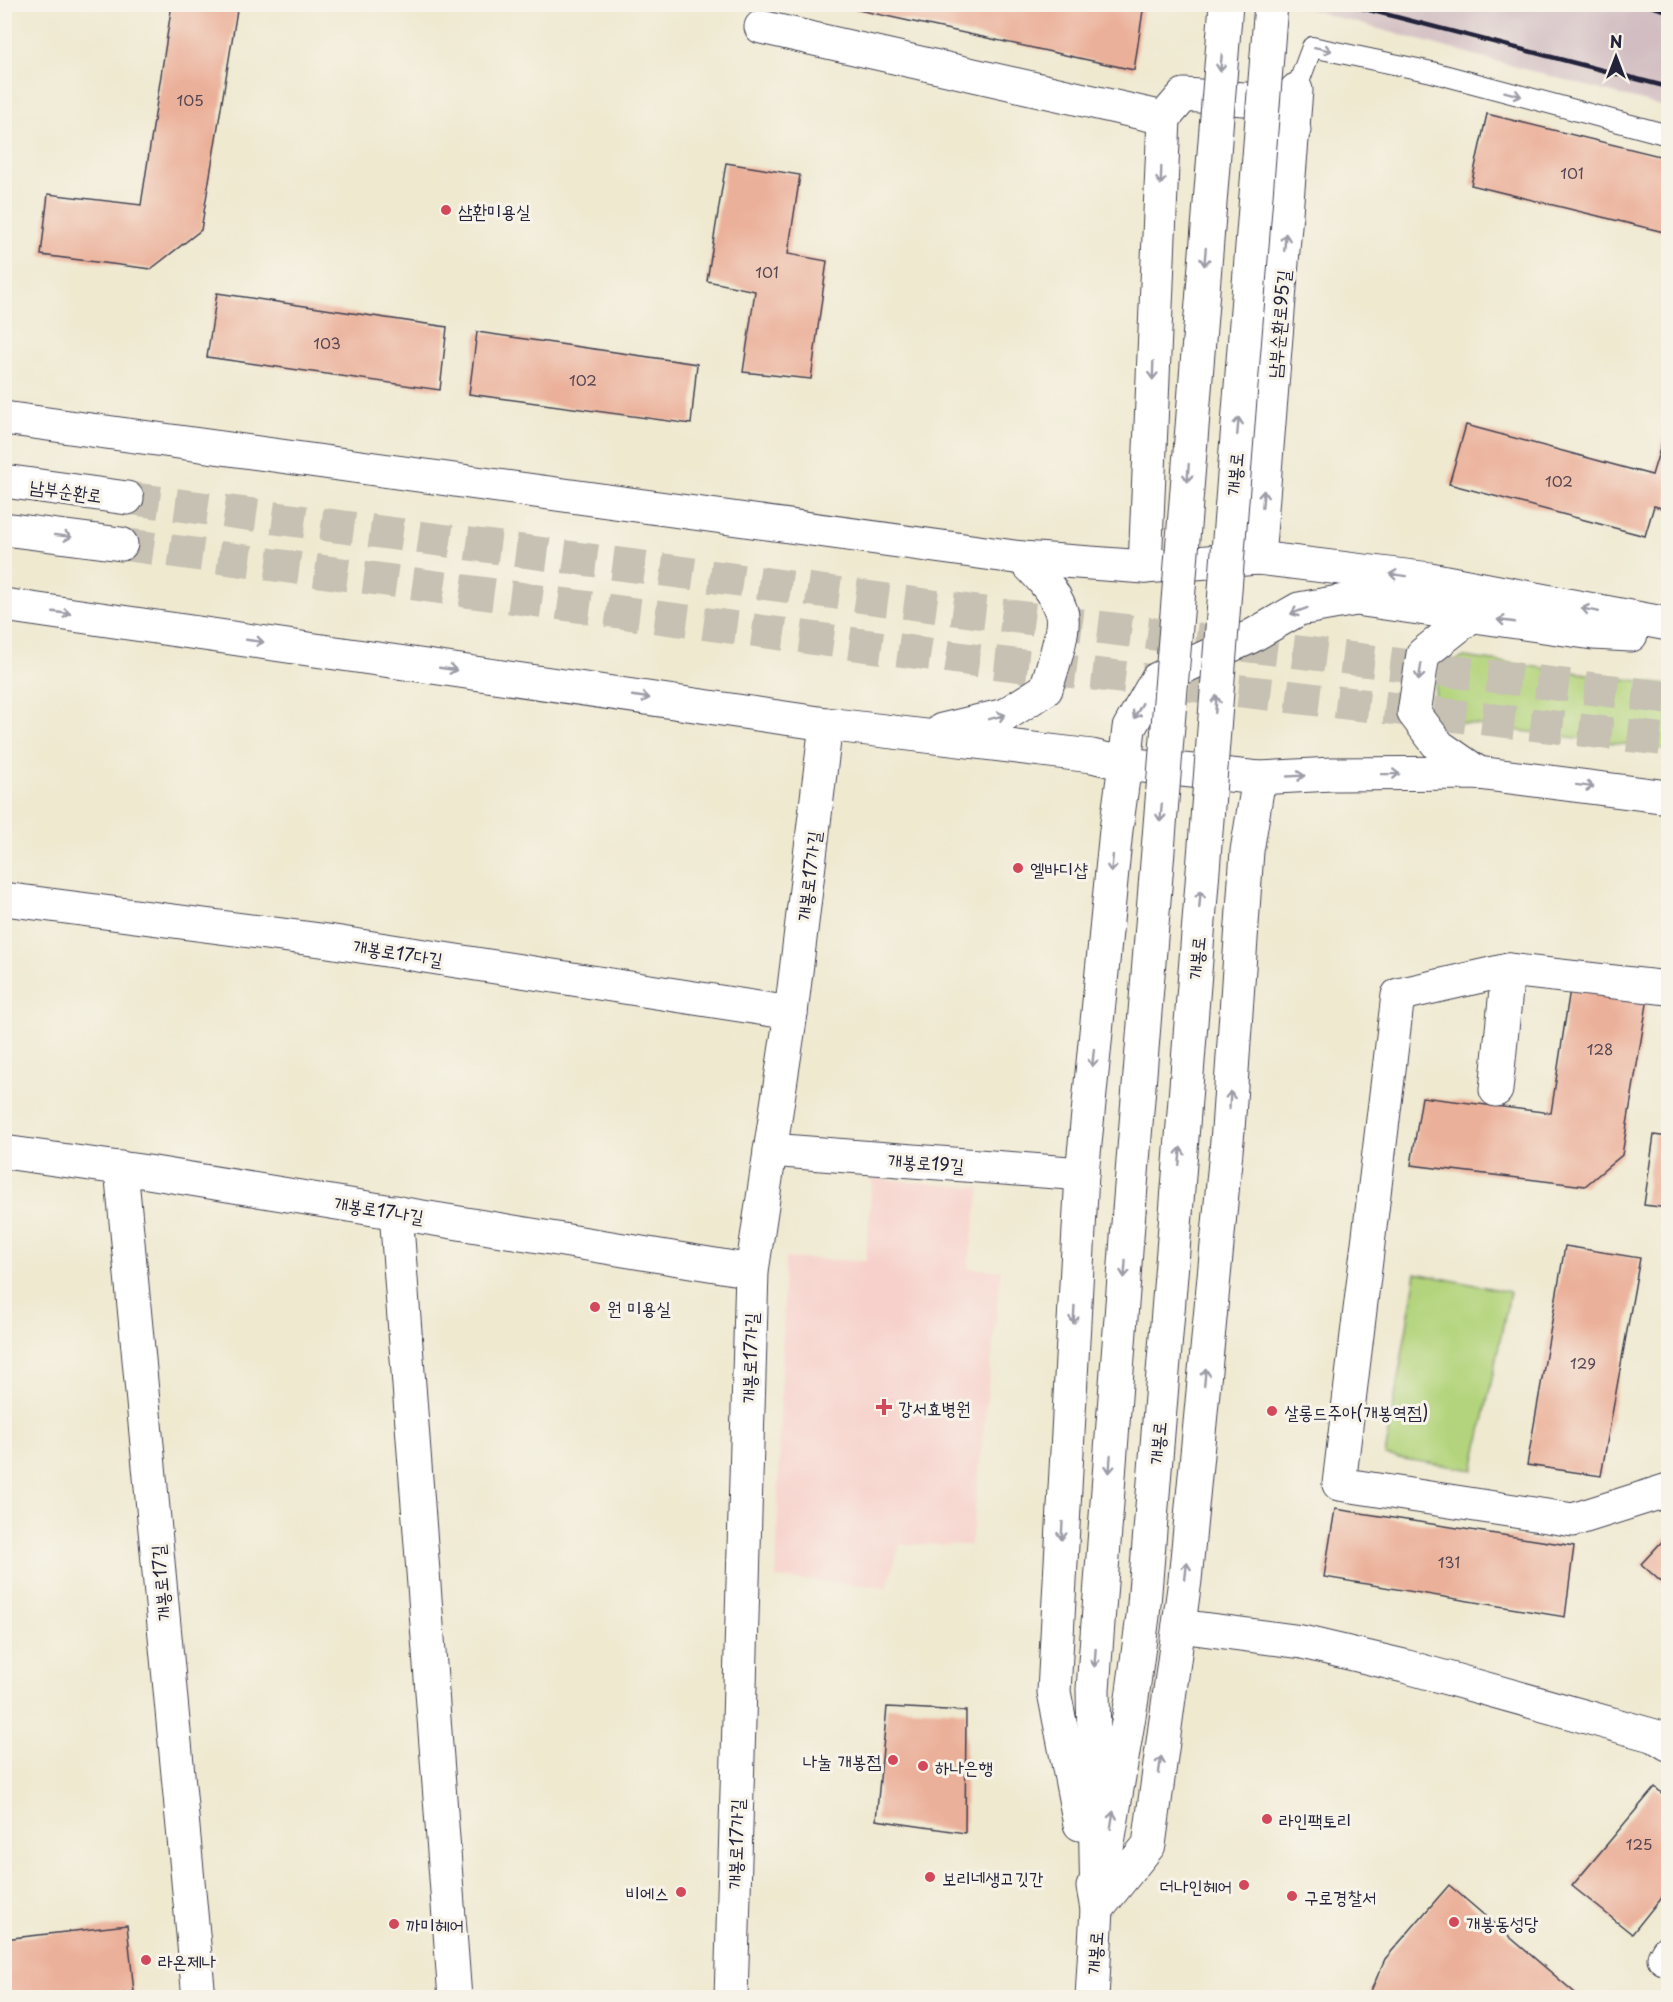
<svg xmlns="http://www.w3.org/2000/svg" width="1673" height="2002" font-family="'Playpen Sans','Poor Story',sans-serif">
<style>
.built{fill:#f7d0cb}
.industrial{fill:#d2bec2}
.green{fill:#b3d47c;stroke:#6a7b5c;stroke-width:1.5}
.building{fill:#ebb09a}
.lines{fill:none;stroke-linecap:round;stroke-linejoin:round}
.primary-tunnel{stroke:#c6c1b2;stroke-width:33;stroke-dasharray:33 16;stroke-linecap:butt}
.lane-casing{stroke:#414051;stroke-width:22}
.street-casing{stroke:#414051;stroke-width:35}
.secondary-casing{stroke:#414051;stroke-width:35}
.primary-casing{stroke:#414051;stroke-width:35}
.lane{stroke:#fff;stroke-width:20}
.street{stroke:#fff;stroke-width:33}
.secondary{stroke:#fff;stroke-width:33}
.primary{stroke:#fff;stroke-width:33}
.rail{stroke:#22223b;stroke-width:4.5}
.secondary-bridge-casing{stroke:#414051;stroke-width:35;stroke-linecap:butt}
.secondary-bridge{stroke:#fff;stroke-width:33}
.oneway{stroke:#9c9ca7}
.poi-dot{fill:#d1495b;stroke:#f7f3e8;stroke-width:2}
.labels{text-anchor:middle;dominant-baseline:central;stroke-width:6;stroke-linejoin:round;paint-order:stroke}
.number-label{font-size:15px;fill:#544653}
.poi-label{font-size:18px;fill:#22223b;stroke:#f7f3e8;text-anchor:start}
.street-label{font-size:18px;fill:#22223b;stroke:#f7f3e8}
</style>
<rect width="100%" height="100%" fill="#f7f3e8"/>
<filter id="ink" filterUnits="userSpaceOnUse"><feTurbulence type="fractalNoise" baseFrequency=".0167" numOctaves="2"/><feDisplacementMap in="SourceGraphic" scale="12" xChannelSelector="R" yChannelSelector="G"/><feConvolveMatrix kernelMatrix="1 2 1 2 8 2 1 2 1" color-interpolation-filters="sRGB"/></filter>
<filter id="wash" filterUnits="userSpaceOnUse"><feTurbulence type="fractalNoise" baseFrequency=".008" numOctaves="4" result="noise"/><feDisplacementMap in="SourceGraphic" scale="24" xChannelSelector="R" yChannelSelector="G"/><feGaussianBlur stdDeviation="1.35" result="paint"/><feColorMatrix in="noise" values="0 0 0 0 0 0 0 0 0 0 0 0 0 0 0 0 0 1.4 0 .05"/><feComposite in="paint" operator="in"/></filter>
<g filter="url(#wash)">
<rect width="100%" height="100%" fill="#efe9d0"/>
<polygon class="built" points="872,1178 980,1188 968,1268 1001,1270 971,1545 900,1544 887,1587 776,1578 785,1258 866,1261"/>
<polygon class="industrial" points="1292,5 1668,5 1668,108 1517,67"/>
<g class="green">
<path d="M 1464,657 L 1668,685 L 1668,750 L 1461,723 C 1432,705 1429,697 1444,666 Z"/>
<polygon points="1416,1273 1510,1292 1473,1470 1385,1456"/>
</g>
<g id="blocks">
<g class="building">
<polygon points="172,4 238,4 201,230 151,269 41,255 48,194 141,205"/>
<polygon points="831,4 1144,4 1134,70"/>
<polygon points="1487,114 1668,158 1668,233 1471,185"/>
<polygon points="726,163 800,175 788,254 827,261 811,379 743,372 755,291 707,281"/>
<polygon points="217,293 447,327 440,390 207,357"/>
<polygon points="477,332 697,364 691,424 469,394"/>
<polygon points="1466,425 1652,475 1663,439 1668,440 1668,510 1654,506 1645,536 1449,484"/>
<polygon points="1570,989 1648,998 1622,1155 1585,1186 1411,1165 1422,1097 1551,1113"/>
<polygon points="1654,1135 1668,1137 1668,1208 1644,1205"/>
<polygon points="1565,1246 1640,1258 1601,1476 1527,1465"/>
<polygon points="1335,1509 1574,1546 1565,1617 1324,1577"/>
<polygon points="1668,1535 1668,1588 1641,1564"/>
<polygon points="887,1707 966,1711 965,1833 876,1820"/>
<polygon points="1655,1787 1668,1799 1668,1889 1632,1934 1572,1886"/>
<polygon points="1449,1885 1581,1998 1372,1998 1370,1993 1385,1959"/>
<polygon points="127,1925 134,1992 92,1998 4,1998 4,1939"/>
</g>
</g>
</g>
<g filter="url(#ink)">
<use href="#blocks" fill-opacity="0" stroke="#414051" stroke-width="1.5"/>
<g class="lines">
<g class="primary-tunnel">
<polyline points="127,498 985,613 1668,698"/>
<polyline points="121,544 980,661 1668,740"/>
</g>
<g class="lane-casing">
<polyline id="lane" points="1296,90 1312,47 1432,72 1668,135"/>
</g>
<g class="street-casing">
<g id="street">
<polyline points="761,27 1164,118"/>
<polyline points="1258,558 1296,90"/>
<polyline points="1145,567 1164,118 1184,95 1260,100 1294,130"/>
<polyline points="4,899 328,941 791,1013"/>
<polyline points="1668,988 1508,970 1398,995 1339,1484 1573,1520 1668,1490"/>
<polyline points="1496,1090 1508,970"/>
<polyline points="770,1150 1082,1174"/>
<polyline points="4,1152 148,1172 752,1271"/>
<polyline points="121,1168 199,1998"/>
<polyline points="396,1212 455,1998"/>
<polyline points="1179,1626 1302,1642 1404,1666 1655,1736 1668,1744"/>
<polyline points="1664,1958 1668,1951"/>
<polyline points="731,1998 752,1271 791,1013 826,724"/>
</g>
</g>
<g class="secondary-casing">
<g id="secondary">
<polyline points="1129,1211 1093,1689 1097,1909 1132,1698 1143,1616 1176,1214"/>
<polyline points="1080,1824 1054,1692 1082,1174 1116,830 1125,764"/>
<polyline points="1098,1908 1149,1845 1185,1580 1228,1130 1247,851 1259,778"/>
<polyline points="1092,1998 1097,1909 1093,1887"/>
</g>
</g>
<g class="primary-casing">
<g id="primary">
<polyline points="4,418 1022,558 1145,567 1258,558 1430,579 1668,624"/>
<polyline points="4,481 127,498"/>
<polyline points="4,529 121,544"/>
<polyline points="4,605 826,724 1092,756 1125,764 1259,778 1332,774 1478,773 1668,797"/>
<polyline points="1471,616 1423,654 1414,713 1439,746 1478,773"/>
<path d="M 942,730 L 1005,715 L 1046,689 C 1051,671 1067,628 1061,611 C 1054,590 1037,573 1022,558"/>
<polyline points="1125,764 1129,728 1157,679 1250,637 1299,609 1356,599 1593,633 1631,635"/>
</g>
</g>
<use href="#lane" class="lane"/>
<use href="#street" class="street"/>
<use href="#secondary" class="secondary"/>
<use href="#primary" class="primary"/>
<g class="rail">
<polyline points="1346,4 1668,87"/>
<polyline points="1644,4 1668,11"/>
</g>
<g class="secondary-bridge-casing">
<g id="secondary-bridge">
<polyline points="1129,1211 1226,4"/>
<polyline points="1176,1214 1271,4"/>
</g>
</g>
<use href="#secondary-bridge" class="secondary-bridge"/>
</g>
<defs><path id="oneway-shaft" d="M-6 0H5M1.5-3L5.5 0L1.5 3" fill="none" stroke-width="1.6" stroke-linecap="round" stroke-linejoin="round" transform="scale(1.5)"/></defs>
<g class="oneway">
<use href="#oneway-shaft" transform="translate(1323 49) rotate(12)"/>
<use href="#oneway-shaft" transform="translate(1221 63) rotate(95)"/>
<use href="#oneway-shaft" transform="translate(1513 94) rotate(15)"/>
<use href="#oneway-shaft" transform="translate(1161 176) rotate(92)"/>
<use href="#oneway-shaft" transform="translate(1285 242) rotate(-85)"/>
<use href="#oneway-shaft" transform="translate(1205 257) rotate(95)"/>
<use href="#oneway-shaft" transform="translate(1153 371) rotate(92)"/>
<use href="#oneway-shaft" transform="translate(1238 426) rotate(-85)"/>
<use href="#oneway-shaft" transform="translate(1188 473) rotate(95)"/>
<use href="#oneway-shaft" transform="translate(1263 499) rotate(-85)"/>
<use href="#oneway-shaft" transform="translate(63 536) rotate(7)"/>
<use href="#oneway-shaft" transform="translate(1398 575) rotate(-173)"/>
<use href="#oneway-shaft" transform="translate(1590 610) rotate(-169)"/>
<use href="#oneway-shaft" transform="translate(1299 611) rotate(160)"/>
<use href="#oneway-shaft" transform="translate(62 613) rotate(8)"/>
<use href="#oneway-shaft" transform="translate(1506 621) rotate(-172)"/>
<use href="#oneway-shaft" transform="translate(255 641) rotate(8)"/>
<use href="#oneway-shaft" transform="translate(448 669) rotate(8)"/>
<use href="#oneway-shaft" transform="translate(1420 672) rotate(99)"/>
<use href="#oneway-shaft" transform="translate(641 697) rotate(8)"/>
<use href="#oneway-shaft" transform="translate(1216 704) rotate(-85)"/>
<use href="#oneway-shaft" transform="translate(1138 711) rotate(119)"/>
<use href="#oneway-shaft" transform="translate(997 717) rotate(-15)"/>
<use href="#oneway-shaft" transform="translate(1391 774) rotate(-1)"/>
<use href="#oneway-shaft" transform="translate(1296 776) rotate(-3)"/>
<use href="#oneway-shaft" transform="translate(1585 786) rotate(7)"/>
<use href="#oneway-shaft" transform="translate(1161 813) rotate(95)"/>
<use href="#oneway-shaft" transform="translate(1112 864) rotate(96)"/>
<use href="#oneway-shaft" transform="translate(1200 899) rotate(-85)"/>
<use href="#oneway-shaft" transform="translate(1093 1058) rotate(96)"/>
<use href="#oneway-shaft" transform="translate(1230 1100) rotate(-86)"/>
<use href="#oneway-shaft" transform="translate(1180 1156) rotate(-85)"/>
<use href="#oneway-shaft" transform="translate(1125 1269) rotate(94)"/>
<use href="#oneway-shaft" transform="translate(1074 1315) rotate(93)"/>
<use href="#oneway-shaft" transform="translate(1205 1377) rotate(-85)"/>
<use href="#oneway-shaft" transform="translate(1110 1464) rotate(94)"/>
<use href="#oneway-shaft" transform="translate(1062 1531) rotate(93)"/>
<use href="#oneway-shaft" transform="translate(1186 1571) rotate(-84)"/>
<use href="#oneway-shaft" transform="translate(1095 1658) rotate(94)"/>
<use href="#oneway-shaft" transform="translate(1160 1765) rotate(-82)"/>
<use href="#oneway-shaft" transform="translate(1112 1820) rotate(-81)"/>
</g>
</g>
<g class="poi-dot">
<circle cx="446" cy="210" r="6"/>
<circle cx="1018" cy="868" r="6"/>
<circle cx="595" cy="1307" r="6"/>
<path d="M881 1398h6v6h6v6h-6v6h-6v-6h-6v-6h6z"/>
<circle cx="1272" cy="1411" r="6"/>
<circle cx="893" cy="1760" r="6"/>
<circle cx="923" cy="1766" r="6"/>
<circle cx="1267" cy="1819" r="6"/>
<circle cx="930" cy="1877" r="6"/>
<circle cx="1244" cy="1885" r="6"/>
<circle cx="681" cy="1892" r="6"/>
<circle cx="1292" cy="1896" r="6"/>
<circle cx="1454" cy="1922" r="6"/>
<circle cx="394" cy="1924" r="6"/>
<circle cx="146" cy="1960" r="6"/>
</g>
<g class="labels">
<g class="number-label">
<text x="190" y="99">105</text>
<text x="1572" y="172">101</text>
<text x="767" y="271">101</text>
<text x="327" y="342">103</text>
<text x="583" y="379">102</text>
<text x="1559" y="480">102</text>
<text x="1600" y="1048">128</text>
<text x="1583" y="1362">129</text>
<text x="1449" y="1561">131</text>
<text x="1639" y="1843">125</text>
</g>
<g class="poi-label">
<text x="458" y="210">삼환미용실</text>
<text x="1030" y="868">엘바디샵</text>
<text x="607" y="1307">원 미용실</text>
<text x="898" y="1407">강서효병원</text>
<text x="1284" y="1411">살롱드주아(개봉역점)</text>
<text x="881" y="1760" text-anchor="end">나눌 개봉점</text>
<text x="935" y="1766">하나은행</text>
<text x="1279" y="1819">라인팩토리</text>
<text x="942" y="1877">보리네생고깃간</text>
<text x="1232" y="1885" text-anchor="end">더나인헤어</text>
<text x="669" y="1892" text-anchor="end">비에스</text>
<text x="1304" y="1896">구로경찰서</text>
<text x="1466" y="1922">개봉동성당</text>
<text x="406" y="1924">까미헤어</text>
<text x="158" y="1960">라온제나</text>
</g>
<g class="street-label">
<text transform="translate(1278 324) rotate(-85)">남부순환로95길</text>
<text transform="translate(1234 474) rotate(-85)">개봉로</text>
<text transform="translate(66 490) rotate(8)">남부순환로</text>
<text transform="translate(808 876) rotate(-83)">개봉로17가길</text>
<text transform="translate(398 952) rotate(9)">개봉로17다길</text>
<text transform="translate(1196 958) rotate(-85)">개봉로</text>
<text transform="translate(926 1162) rotate(4)">개봉로19길</text>
<text transform="translate(379 1209) rotate(9)">개봉로17나길</text>
<text transform="translate(749 1358) rotate(-88)">개봉로17가길</text>
<text transform="translate(1157 1443) rotate(-85)">개봉로</text>
<text transform="translate(160 1583) rotate(-95)">개봉로17길</text>
<text transform="translate(735 1844) rotate(-88)">개봉로17가길</text>
<text transform="translate(1094 1953) rotate(-86)">개봉로</text>
</g>
</g>
<rect width="1673" height="2002" fill="none" stroke="#f7f3e8" stroke-width="24"/>
<g transform="translate(1616 57)" stroke="#f7f3e8" stroke-width="4.5" paint-order="stroke">
<path d="M0-4.5L10 22L0 15L-10 22Z" fill="#22223b"/>
<text y="-9" font-size="16" font-weight="bold" text-anchor="middle" fill="#22223b">N</text>
</g>
</svg>
